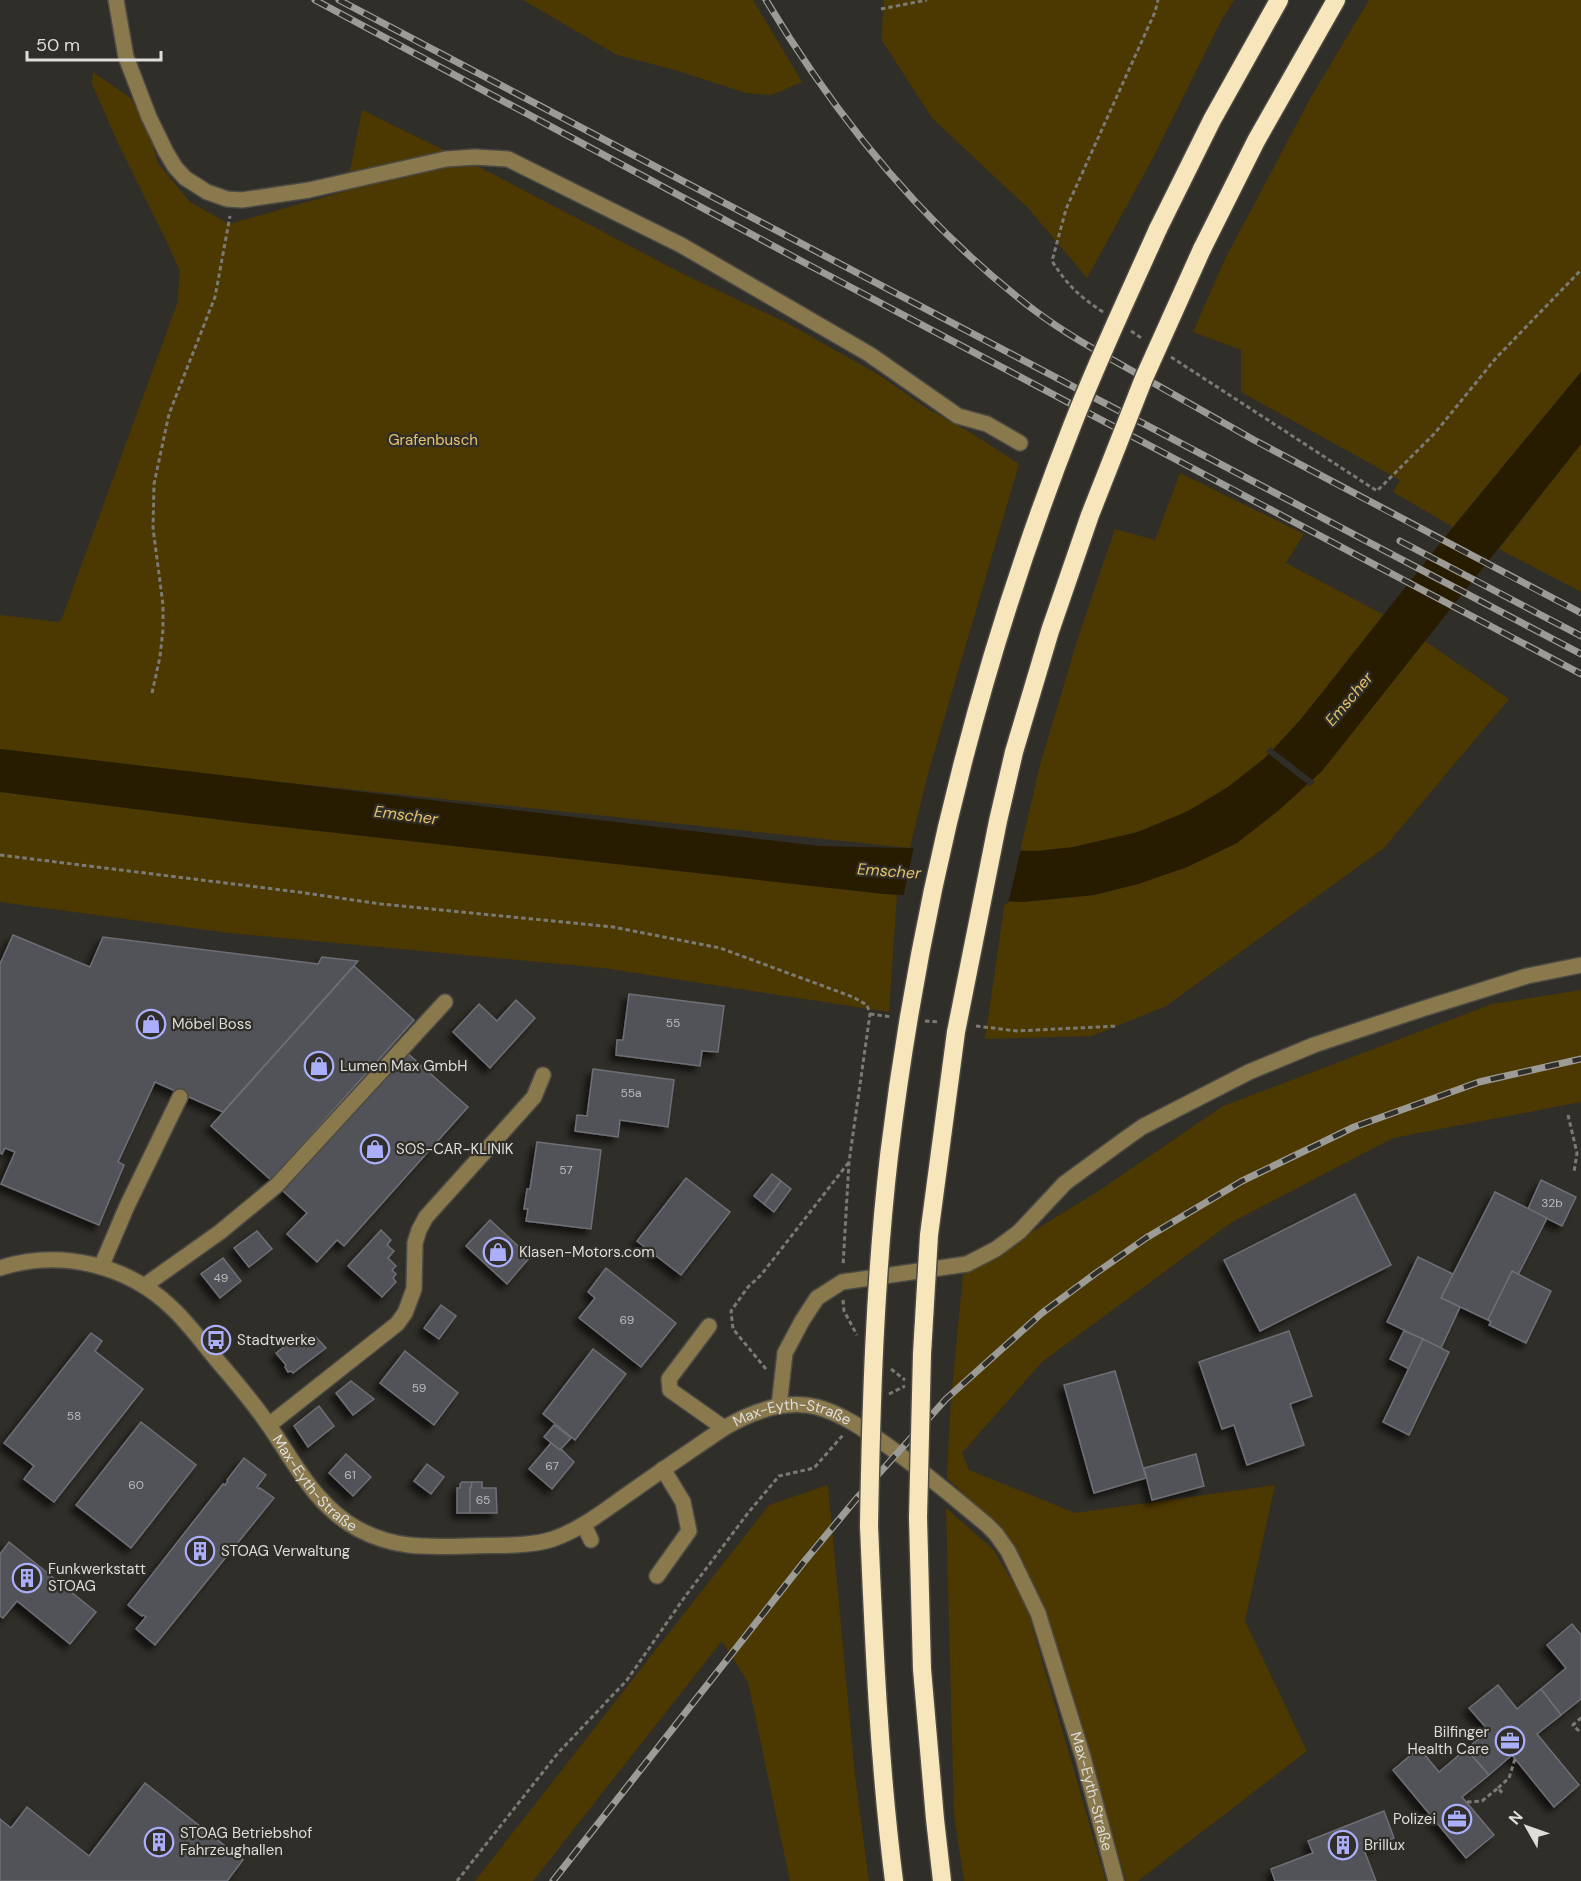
<svg xmlns="http://www.w3.org/2000/svg" width="1581" height="1881" font-family="'DM Sans',sans-serif">
<style>
.green{fill:#4c3801}
.water{fill:#281c00}
.pier{fill:#302e28}
.building{fill:#515258;stroke:#6e6f75;stroke-width:1.5;filter:url(#shadow)}
.lines{fill:none;stroke-linecap:round;stroke-linejoin:round}
.minor-casing{stroke:#4c4a44;stroke-width:18}
.highway-casing{stroke:#4c4a44;stroke-width:21}
.path{stroke:#7c7a75;stroke-width:3;stroke-dasharray:4.5 3;stroke-linecap:butt}
.minor{stroke:#8b794e;stroke-width:15}
.highway{stroke:#f7e5bc;stroke-width:18}
.rail-casing{stroke:#9c9b96;stroke-width:7}
.rail{stroke:#302e28;stroke-width:4.5;stroke-dasharray:14;stroke-linecap:butt}
.highway-bridge-casing{stroke:#4c4a44;stroke-width:21;stroke-linecap:butt}
.highway-bridge{stroke:#f7e5bc;stroke-width:18}
.labels{text-anchor:middle;dominant-baseline:central;stroke-width:4.5;stroke-linejoin:round;paint-order:stroke}
.number-label{font-size:12px;fill:#bbbab9}
.park-label{font-size:15px;fill:#e7c36e;stroke:#302e28}
.poi-label{font-size:15px;fill:#deddd9;stroke:#302e28;text-anchor:start}
.street-label{font-size:15px;fill:#deddd9;stroke:#302e28}
.water-label{font-size:16px;font-style:italic;fill:#e5c16b;stroke:#302e28}
</style>
<defs>
<filter id="shadow"><feDropShadow dx="-5.5" dy="5.5" stdDeviation="3" flood-color="#0009"/></filter>
</defs>
<rect width="100%" height="100%" fill="#302e28"/>
<g class="green">
<polygon points="523,0 753,0 802,82 772,95 746,93 675,70 617,55"/>
<polygon points="884,0 1234,0 1221,21 1154,156 1087,278 1029,209 932,118 881,39"/>
<polygon points="1369,0 1581,0 1581,372 1453,527 1393,492 1400,480 1241,392 1241,350 1193,332 1225,259 1311,97"/>
<polygon points="93,72 132,99 151,139 158,163 190,202 229,224 346,191 362,110 491,173 683,274 787,323 879,375 928,409 973,434 1019,464 927,777 910,848 243,778 0,749 0,615 59,622 62,618 177,304 180,271 164,236 117,141 92,84"/>
<polygon points="1581,444 1581,592 1499,549"/>
<path d="M 1180,473 L 1304,534 L 1286,563 L 1384,615 C 1346,662 1310,713 1267,756 C 1207,815 1104,853 1020,851 L 1040,765 L 1077,641 L 1115,529 L 1155,540 Z"/>
<polygon points="1425,641 1509,699 1384,848 1166,1006 1092,1036 985,1039 1005,901 1022,902 1094,895 1138,884 1187,867 1237,843 1322,771"/>
<polygon points="0,792 239,822 897,895 889,1012 603,968 229,933 0,902"/>
<polygon points="1581,990 1581,1102 1393,1138 1232,1222 1042,1362 962,1453 969,1470 1075,1513 1275,1485 1245,1621 1307,1751 1138,1881 1126,1881 1043,1608 1009,1537 947,1478 950,1412 963,1274 1097,1192 1223,1106 1492,1004"/>
<polygon points="828,1485 855,1776 869,1881 790,1881 748,1682 722,1641 533,1881 475,1881 769,1505"/>
<polygon points="946,1508 994,1550 1026,1605 1106,1881 964,1881 954,1815"/>
</g>
<polygon class="water" points="1581,372 1581,444 1322,771 1278,811 1237,843 1187,867 1138,884 1094,895 1022,902 884,894 239,822 0,792 0,749 819,846 1037,851 1073,847 1138,832 1188,811 1228,787 1266,757 1301,719 1453,527"/>
<g class="pier">
<polygon points="1270,747 1315,782 1310,786 1266,752"/>
<polygon points="914,846 1021,848 1008,904 903,898"/>
</g>
<g class="building">
<polygon points="13,935 90,967 103,937 318,964 322,957 358,961 223,1112 155,1082 118,1162 124,1165 99,1225 1,1184 15,1152 5,1148 2,1154 0,1153 0,964"/>
<polygon points="354,966 414,1020 271,1180 211,1126"/>
<polygon points="629,994 724,1006 718,1052 702,1051 700,1066 616,1055 617,1040 623,1040"/>
<polygon points="516,1000 535,1018 490,1068 453,1032 479,1004 497,1021"/>
<polygon points="406,1052 468,1107 344,1246 337,1240 317,1262 287,1234 307,1213 282,1190"/>
<polygon points="593,1069 674,1080 668,1127 620,1120 618,1137 575,1131 577,1115 587,1116"/>
<polygon points="537,1142 601,1150 591,1229 526,1221 528,1209 524,1209 527,1189 530,1189"/>
<polygon points="772,1174 781,1181 764,1204 754,1196"/>
<polygon points="686,1178 730,1212 681,1275 637,1241"/>
<polygon points="1541,1180 1576,1197 1562,1226 1528,1209"/>
<polygon points="781,1181 791,1189 774,1212 764,1204"/>
<polygon points="1495,1192 1547,1218 1518,1275 1512,1271 1488,1320 1441,1298"/>
<polygon points="1355,1194 1391,1265 1260,1331 1224,1260"/>
<polygon points="490,1220 530,1257 507,1284 466,1246"/>
<polygon points="381,1230 391,1240 387,1245 394,1251 388,1258 396,1266 392,1270 396,1274 393,1278 396,1282 382,1297 348,1266"/>
<polygon points="257,1231 272,1249 249,1267 234,1248"/>
<polygon points="1418,1257 1453,1274 1441,1298 1460,1307 1441,1348 1387,1322"/>
<polygon points="223,1258 241,1281 220,1298 201,1274"/>
<polygon points="606,1268 676,1323 641,1367 579,1318 595,1298 588,1292"/>
<polygon points="1512,1271 1551,1291 1526,1343 1489,1325 1491,1322 1488,1320"/>
<polygon points="441,1305 456,1316 439,1339 424,1328"/>
<polygon points="1289,1331 1312,1396 1290,1404 1304,1445 1247,1465 1234,1425 1222,1429 1199,1362"/>
<polygon points="1404,1331 1423,1339 1409,1369 1390,1359"/>
<polygon points="303,1332 311,1341 316,1337 326,1348 293,1373 291,1371 288,1372 285,1367 286,1365 276,1353"/>
<polygon points="91,1333 102,1341 95,1351 143,1389 54,1502 24,1479 34,1466 4,1443"/>
<polygon points="1423,1339 1449,1352 1409,1435 1383,1422"/>
<polygon points="593,1349 626,1374 575,1440 543,1414"/>
<polygon points="405,1351 458,1393 434,1425 380,1383"/>
<polygon points="1115,1371 1146,1478 1094,1493 1064,1385"/>
<polygon points="351,1381 374,1399 353,1415 336,1393"/>
<polygon points="319,1406 334,1426 308,1447 294,1426"/>
<polygon points="141,1422 196,1465 131,1548 76,1505"/>
<polygon points="554,1425 571,1438 560,1450 544,1437"/>
<polygon points="551,1443 560,1450 561,1449 574,1462 552,1489 529,1469"/>
<polygon points="346,1454 371,1477 353,1496 329,1473"/>
<polygon points="1196,1454 1204,1486 1152,1500 1144,1468"/>
<polygon points="244,1458 266,1475 257,1487 259,1489 260,1488 274,1498 155,1645 136,1629 146,1617 143,1615 142,1616 128,1605 223,1484 225,1485 228,1481 227,1480"/>
<polygon points="427,1464 444,1477 431,1494 414,1481"/>
<polygon points="462,1482 472,1482 471,1488 470,1488 470,1513 457,1513 457,1488 460,1488 460,1484"/>
<polygon points="472,1482 482,1482 482,1488 496,1488 497,1513 470,1513 470,1488 471,1488"/>
<polygon points="9,1542 96,1612 70,1644 17,1601 3,1618 0,1616 0,1554"/>
<polygon points="1572,1624 1581,1635 1581,1699 1561,1715 1541,1689 1566,1668 1547,1645"/>
<polygon points="1498,1685 1517,1709 1541,1689 1561,1715 1537,1734 1579,1785 1554,1807 1512,1755 1489,1775 1466,1749 1489,1731 1469,1708"/>
<polygon points="1419,1748 1439,1772 1466,1749 1489,1775 1462,1797 1494,1835 1466,1858 1393,1770"/>
<polygon points="145,1783 243,1860 227,1881 0,1881 0,1819 11,1828 27,1807 89,1856"/>
<polygon points="1384,1811 1394,1838 1364,1850 1376,1881 1275,1881 1271,1869 1313,1853 1308,1841"/>
</g>
<g class="lines">
<g class="minor-casing">
<g id="minor">
<polyline points="116,0 126,57 149,117 166,152 175,167 185,178 207,192 227,199 242,200 309,190 446,159 475,157 508,159 681,245 869,354 958,416 987,424 1020,443"/>
<polyline points="101,1267 127,1206 180,1097"/>
<path id="s1" d="M 0,1268 C 59,1249 127,1264 172,1308 C 188,1323 202,1342 216,1359 C 235,1381 254,1403 270,1427 C 295,1464 317,1507 358,1529 C 395,1549 427,1547 468,1546 C 494,1545 528,1547 553,1539 C 582,1529 606,1509 631,1492 C 662,1470 693,1449 724,1428 C 751,1412 784,1399 817,1407 C 839,1413 859,1426 878,1439 C 916,1465 951,1495 987,1525 L 996,1534 L 1008,1551 L 1038,1613 L 1083,1757 L 1116,1881"/>
<polyline points="144,1286 220,1232 277,1185 445,1002"/>
<polyline points="709,1326 669,1379 670,1390 724,1428"/>
<polyline points="779,1406 785,1353 802,1321 817,1298 842,1282 967,1264 996,1249 1019,1232 1065,1183 1121,1142 1142,1127 1249,1072 1314,1045 1422,1009 1527,976 1581,965"/>
<polyline points="269,1425 397,1324 405,1313 414,1289 415,1243 419,1230 426,1217 534,1097 543,1075"/>
<polyline points="584,1525 591,1540"/>
<polyline points="657,1576 689,1531 683,1502 663,1469"/>
</g>
</g>
<g class="highway-casing">
<g id="highway">
<polyline points="1158,229 1212,120 1279,0"/>
<polyline points="1202,249 1256,141 1336,0"/>
<polyline points="918,1517 922,1669 935,1819 942,1881"/>
<path d="M 869,1526 C 874,1645 879,1763 894,1881"/>
</g>
</g>
<g class="path">
<polyline points="881,9 927,0"/>
<path d="M 1103,312 C 1079,296 1068,286 1052,261 L 1066,209 L 1155,12 L 1158,0"/>
<polyline points="1131,331 1143,339"/>
<polyline points="1171,357 1377,491 1435,433 1496,358 1581,270"/>
<polyline points="152,693 160,657 163,629 163,605 153,528 154,484 169,414 215,297 230,216"/>
<polyline points="0,855 298,892 381,904 613,927 720,948 853,997 867,1005 870,1014 849,1162 843,1266"/>
<polyline points="870,1014 892,1017"/>
<polyline points="925,1021 939,1022"/>
<polyline points="976,1026 1017,1031 1118,1026"/>
<polyline points="1568,1115 1577,1153 1574,1172"/>
<polyline points="843,1300 844,1311 857,1335"/>
<polyline points="766,1369 733,1329 731,1311 748,1287 761,1275 849,1162"/>
<polyline points="891,1369 905,1380"/>
<polyline points="889,1394 905,1386"/>
<polyline points="1579,1731 1573,1725 1581,1718"/>
<polyline points="1498,1788 1509,1778 1515,1759"/>
<polyline points="1467,1802 1482,1801 1498,1788 1504,1795"/>
<polyline points="457,1881 558,1753 627,1680 684,1598 748,1513 779,1476 814,1468 843,1435"/>
</g>
<use href="#minor" class="minor"/>
<use href="#highway" class="highway"/>
<g class="rail-casing">
<g id="rail">
<polyline points="315,0 805,263 1581,674"/>
<polyline points="339,0 1581,654"/>
<path d="M 766,0 C 836,117 925,227 1034,310 C 1063,332 1095,350 1127,368 C 1169,392 1211,416 1254,440 C 1363,498 1472,556 1581,613"/>
<polyline points="1400,541 1581,636"/>
<polyline points="553,1881 803,1563 857,1498 946,1399 1042,1313 1096,1273 1146,1238 1242,1181 1354,1127 1479,1082 1581,1059"/>
</g>
</g>
<use href="#rail" class="rail"/>
<g class="highway-bridge-casing">
<g id="highway-bridge">
<polyline points="918,1517 922,1354 929,1235 956,1032 998,821 1014,752 1050,631 1090,515 1144,378 1202,249"/>
<path d="M 869,1526 C 871,1403 875,1279 889,1156 C 919,907 980,660 1072,426 C 1098,359 1129,294 1158,229"/>
</g>
</g>
<use href="#highway-bridge" class="highway-bridge"/>
</g>
<defs>
<g id="shop-ring" transform="scale(1.5)"><circle r="9.5" fill="#302e28" stroke="#abaffb" stroke-width="1.5"/><path d="M-5-2.5h2.3a2.7 3.5 0 0 1 5.4 0H5L5.5 6h-11ZM-1.5-2.5h3a1.5 2.3 0 0 0-3 0Z" fill="#abaffb"/></g>
<g id="bus-ring" transform="scale(1.5)"><circle r="9.5" fill="#302e28" stroke="#abaffb" stroke-width="1.5"/><path d="M-5-6H5V4H4V6H2V4H-2V6H-4V4H-5ZM-3.5-4V0h7V-4ZM-3.5 1.2v1.5H-2V1.2ZM2 1.2v1.5H3.5V1.2Z" fill="#abaffb"/></g>
<g id="building-ring" transform="scale(1.5)"><circle r="9.5" fill="#302e28" stroke="#abaffb" stroke-width="1.5"/><path d="M-4-6H4V6H1V3H-1V6H-4ZM-2.5-4.3h1.7v1.8h-1.7ZM.8-4.3h1.7v1.8H.8ZM-2.5-1h1.7V.8h-1.7ZM.8-1h1.7V.8H.8Z" fill="#abaffb"/></g>
<g id="office-ring" transform="scale(1.5)"><circle r="9.5" fill="#302e28" stroke="#abaffb" stroke-width="1.5"/><path d="M-6-3h4V-5.5h4V-3h4V5H-6ZM-1-4.5V-3h2v-1.5ZM-6 0V1H6V0Z" fill="#abaffb"/></g>
</defs>
<g fill-rule="evenodd">
<use href="#shop-ring" x="151" y="1024"/>
<use href="#shop-ring" x="319" y="1066"/>
<use href="#shop-ring" x="375" y="1149"/>
<use href="#shop-ring" x="498" y="1252"/>
<use href="#bus-ring" x="216" y="1340"/>
<use href="#building-ring" x="200" y="1551"/>
<use href="#building-ring" x="27" y="1578"/>
<use href="#office-ring" x="1510" y="1741"/>
<use href="#office-ring" x="1457" y="1819"/>
<use href="#building-ring" x="159" y="1842"/>
<use href="#building-ring" x="1343" y="1845"/>
</g>
<g class="labels">
<g class="number-label">
<text x="673" y="1023">55</text>
<text x="631" y="1093">55a</text>
<text x="566" y="1170">57</text>
<text x="1552" y="1203">32b</text>
<text x="221" y="1278">49</text>
<text x="627" y="1320">69</text>
<text x="419" y="1388">59</text>
<text x="74" y="1416">58</text>
<text x="552" y="1466">67</text>
<text x="350" y="1475">61</text>
<text x="136" y="1485">60</text>
<text x="483" y="1500">65</text>
</g>
<g class="park-label">
<text x="433" y="440">Grafenbusch</text>
</g>
<g class="poi-label">
<text x="172" y="1024">Möbel Boss</text>
<text x="340" y="1066">Lumen Max GmbH</text>
<text x="396" y="1149">SOS-CAR-KLINIK</text>
<text x="519" y="1252">Klasen-Motors.com</text>
<text x="237" y="1340">Stadtwerke</text>
<text x="221" y="1551">STOAG Verwaltung</text>
<text x="48" y="1569">Funkwerkstatt<tspan x="48" dy="17">STOAG</tspan></text>
<text x="1489" y="1732" text-anchor="end">Bilfinger<tspan x="1489" dy="17">Health Care</tspan></text>
<text x="1436" y="1819" text-anchor="end">Polizei</text>
<text x="180" y="1833">STOAG Betriebshof<tspan x="180" dy="17">Fahrzeughallen</tspan></text>
<text x="1364" y="1845">Brillux</text>
</g>
<g class="street-label">
<text stroke="none"><textPath href="#s1" startOffset="951">Max-Eyth-Straße</textPath></text>
<text stroke="none"><textPath href="#s1" startOffset="412">Max-Eyth-Straße</textPath></text>
<text stroke="none"><textPath href="#s1" startOffset="1473">Max-Eyth-Straße</textPath></text>
</g>
<g class="water-label">
<text transform="translate(1349 699) rotate(-50)">Emscher</text>
<text transform="translate(406 815) rotate(7)">Emscher</text>
<text transform="translate(889 871) rotate(4)">Emscher</text>
</g>
</g>
<g transform="translate(1527 1827) rotate(310)" stroke="#302e28" stroke-width="4.5" paint-order="stroke">
<path d="M0-4.5L10 22L0 15L-10 22Z" fill="#deddd9"/>
<text y="-9" font-size="16" font-weight="bold" text-anchor="middle" fill="#deddd9">N</text>
</g>
<path d="M27 51v9h134v-9" fill="none" stroke="#deddd9" stroke-width="3"/>
<text x="36" y="51" font-size="18" fill="#deddd9" stroke="#302e28" stroke-width="4.5" paint-order="stroke">50 m</text>
</svg>
